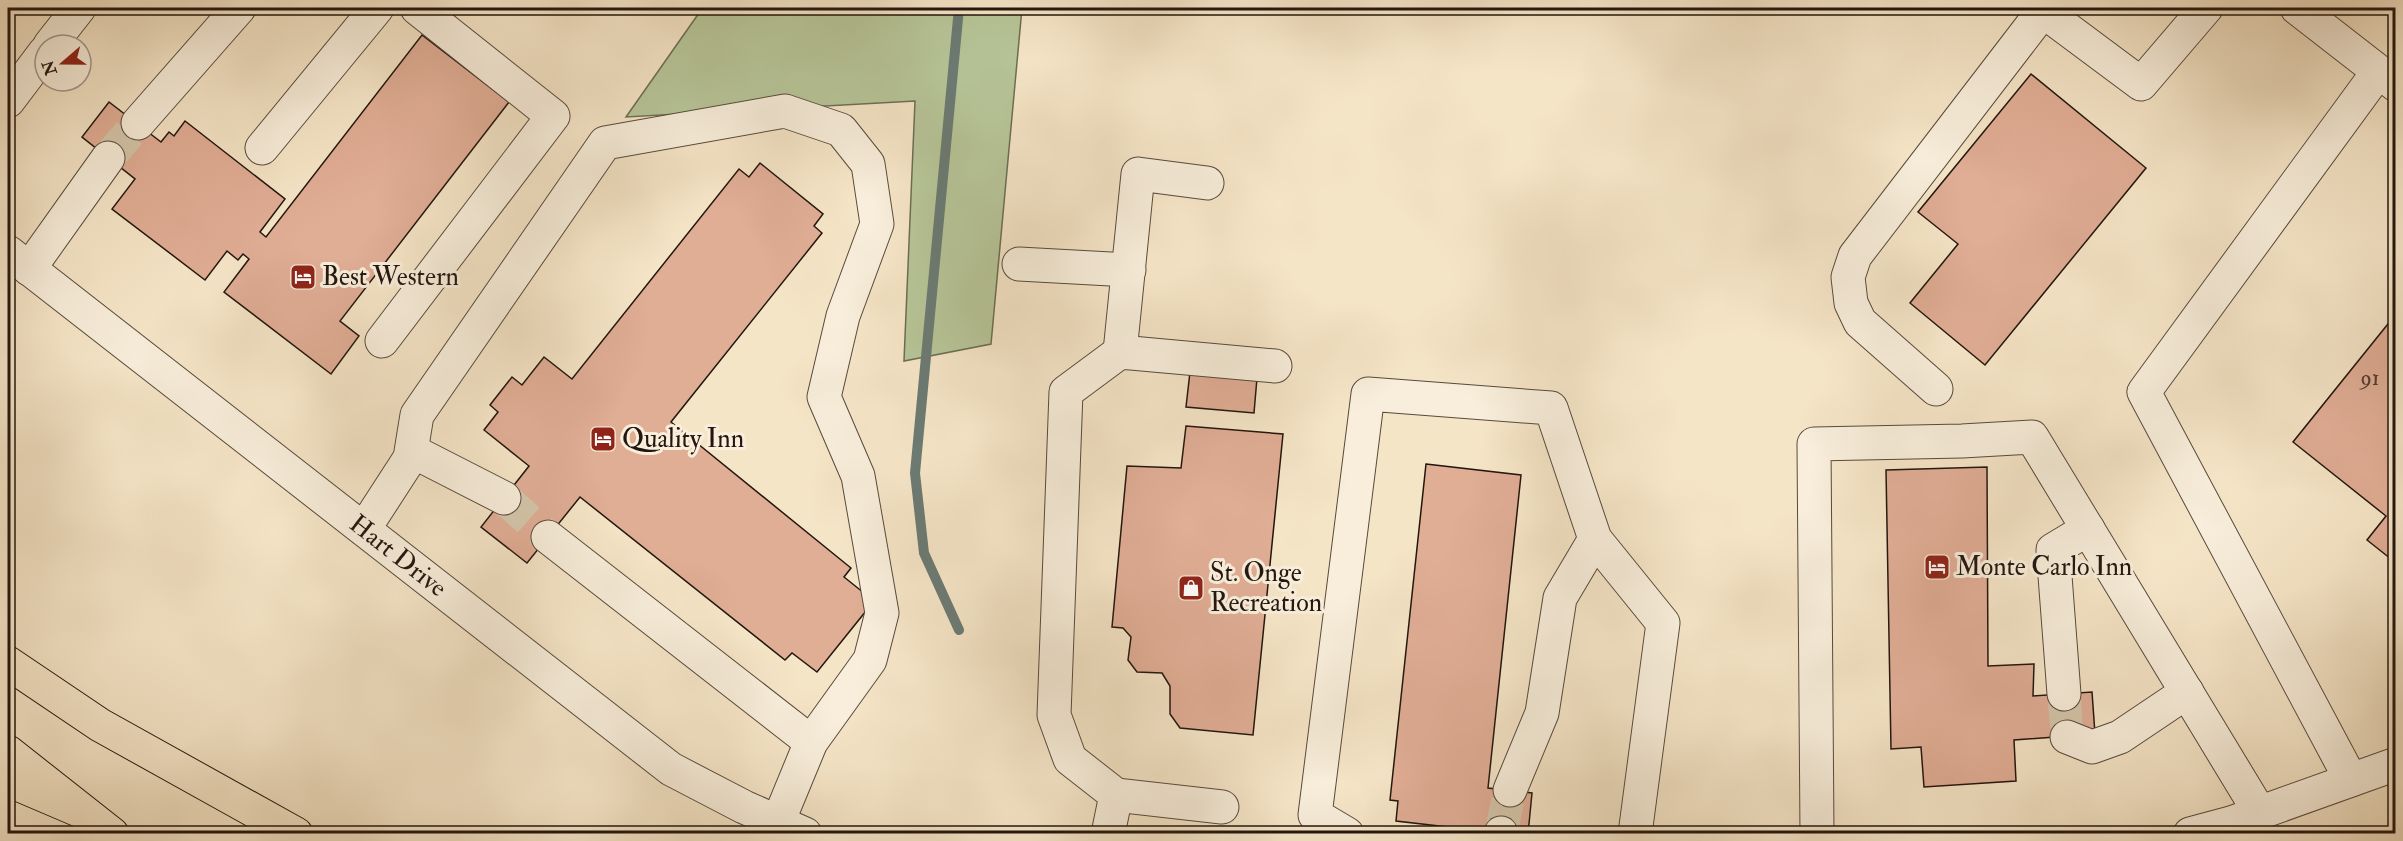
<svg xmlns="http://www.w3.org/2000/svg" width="2403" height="841" font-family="'IM FELL Double Pica',serif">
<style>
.green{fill:#b7c699;stroke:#6c6e54;stroke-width:1.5}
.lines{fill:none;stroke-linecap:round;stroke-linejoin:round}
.stream{stroke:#6b7b74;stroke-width:10}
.building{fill:#e0ad95;stroke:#22160f;stroke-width:1.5}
.minor-tunnel{stroke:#d5c6ab;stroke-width:33;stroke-dasharray:33 16;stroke-linecap:butt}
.minor-casing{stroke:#574a3d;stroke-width:35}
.major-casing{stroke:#22160f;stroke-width:35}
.highway-casing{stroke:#22160f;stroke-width:35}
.minor{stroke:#f8eedb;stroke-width:33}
.major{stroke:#f5e5c7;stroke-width:33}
.highway{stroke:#f5e5c7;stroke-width:33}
.labels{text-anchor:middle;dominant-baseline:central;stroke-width:6;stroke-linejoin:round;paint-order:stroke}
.number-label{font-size:22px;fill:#523c30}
.poi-label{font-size:26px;fill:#22160f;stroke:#f8eedb;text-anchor:start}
.street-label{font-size:26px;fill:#22160f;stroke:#f8eedb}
</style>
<rect width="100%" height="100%" fill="#f5e5c7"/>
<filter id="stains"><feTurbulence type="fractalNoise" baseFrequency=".00333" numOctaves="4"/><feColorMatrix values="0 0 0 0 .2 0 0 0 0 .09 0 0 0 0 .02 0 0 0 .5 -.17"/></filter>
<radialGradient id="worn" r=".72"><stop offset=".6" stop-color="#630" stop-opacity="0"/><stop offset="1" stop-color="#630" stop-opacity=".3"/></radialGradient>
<polygon class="green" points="687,8 1022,8 991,344 904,361 915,101 626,117 699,13"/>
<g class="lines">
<polyline class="stream" points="959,630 924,553 915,473 959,8"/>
</g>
<g class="building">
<polygon points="422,35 509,102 340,321 359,336 331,374 224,292 249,259 243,254 238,260 227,251 205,280 112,209 135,179 82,137 109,102 161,142 169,132 174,136 185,121 285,199 260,232 266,237"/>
<polygon points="2031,74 2146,168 1985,365 1910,303 1958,244 1918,212"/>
<polygon points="760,163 823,214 814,226 822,233 671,422 851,568 844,577 874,601 817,672 792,653 785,660 580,497 527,563 481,527 529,466 484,430 498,412 490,405 512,377 522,385 544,357 572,379 739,169 749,177"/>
<polygon points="2396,314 2396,563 2367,540 2386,516 2293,442"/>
<polygon points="1190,372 1257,378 1254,413 1186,407"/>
<polygon points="1186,426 1283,434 1253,735 1180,728 1170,714 1170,686 1162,673 1137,672 1128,660 1131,637 1123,628 1112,627 1127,466 1181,468"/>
<polygon points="1426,464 1521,475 1488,788 1532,793 1528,834 1509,834 1396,821 1398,801 1390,800"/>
<polygon points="1987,467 1988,666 2034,664 2033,696 2092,692 2095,734 2014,740 2016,781 1924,787 1921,747 1891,749 1886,470"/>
</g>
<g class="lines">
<g class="minor-tunnel">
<polyline points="108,158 138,123"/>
<polyline points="504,498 548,537"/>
<polyline points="2064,694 2067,737"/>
<polyline points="1501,833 1510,790"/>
</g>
<g class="minor-casing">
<g id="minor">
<polyline points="2297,8 2396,85"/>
<polyline points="50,45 79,8"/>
<polyline points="8,101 45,52"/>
<polyline points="138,123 239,8"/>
<polyline points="262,148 377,8"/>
<polyline points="8,252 671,769 744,807 805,834"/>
<polyline points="1019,264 1129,270"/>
<polyline points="29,269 108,158"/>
<polyline points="382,341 553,116 417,8"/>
<polyline points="1120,352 1138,174 1207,183"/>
<polyline points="1936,389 1860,322 1851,303 1848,277 1855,256 2043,11 2141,84 2206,8"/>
<polyline points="412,451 504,498"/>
<polyline points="364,529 410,458 417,415 605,143 785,111 841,130 868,164 877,224 843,316 824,397 858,476 882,613 870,660 811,742 778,822"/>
<polyline points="548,537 811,742"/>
<polyline points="2064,694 2053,550 2088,529"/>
<polyline points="2067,737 2092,747 2120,737 2187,692"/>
<polyline points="2351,780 2144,392 2378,72"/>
<polyline points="1510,790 1542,713 1560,598 1595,539"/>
<polyline points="1116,795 1222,807"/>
<polyline points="1501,833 1501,834"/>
<polyline points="1108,834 1116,795 1070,759 1054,715 1066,392 1120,352 1275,366"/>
<polyline points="1347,834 1315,815 1368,394 1551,408 1595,539 1663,623 1635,834"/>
<polyline points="1817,834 1814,444 1962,441 2032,437 2260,813"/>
<polyline points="2190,834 2231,823 2396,764"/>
</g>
</g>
<g class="major-casing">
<polyline id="major" points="8,752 112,834"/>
</g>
<g class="highway-casing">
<g id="highway">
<polyline points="8,663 100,725 296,834"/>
<polyline points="8,780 83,812"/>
</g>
</g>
<use href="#minor" class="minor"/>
<use href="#major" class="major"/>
<use href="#highway" class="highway"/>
</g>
<defs>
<g id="hotel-square" transform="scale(1.35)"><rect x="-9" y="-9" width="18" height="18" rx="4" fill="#8f2418" stroke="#f8eedb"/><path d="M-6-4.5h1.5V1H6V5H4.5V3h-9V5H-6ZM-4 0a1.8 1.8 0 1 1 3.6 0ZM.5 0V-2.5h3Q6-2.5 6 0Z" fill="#fff"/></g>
<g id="shop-square" transform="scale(1.35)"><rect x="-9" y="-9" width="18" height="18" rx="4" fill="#8f2418" stroke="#f8eedb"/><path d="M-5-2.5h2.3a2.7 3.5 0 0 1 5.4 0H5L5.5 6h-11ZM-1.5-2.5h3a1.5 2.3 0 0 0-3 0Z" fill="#fff"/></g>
</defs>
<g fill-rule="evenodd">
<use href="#hotel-square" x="303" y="277"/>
<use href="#hotel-square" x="603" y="439"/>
<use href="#hotel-square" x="1937" y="567"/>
<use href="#shop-square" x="1191" y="588"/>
</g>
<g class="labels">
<g class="number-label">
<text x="2370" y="378">91</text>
</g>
<g class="poi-label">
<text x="322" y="277">Best Western</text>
<text x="622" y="439">Quality Inn</text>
<text x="1956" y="567">Monte Carlo Inn</text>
<text x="1210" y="573">St. Onge<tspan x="1210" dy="30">Recreation</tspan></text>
</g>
<g class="street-label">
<text transform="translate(398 556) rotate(38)">Hart Drive</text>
</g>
</g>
<rect width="2403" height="841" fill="none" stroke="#f5e5c7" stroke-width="30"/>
<rect x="9" y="9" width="2385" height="823" fill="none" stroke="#22160f" stroke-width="3"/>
<rect x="15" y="15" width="2373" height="811" fill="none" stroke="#22160f" stroke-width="1.5"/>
<g transform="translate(63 63) rotate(250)"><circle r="28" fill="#f8eedb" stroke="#a29889" stroke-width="1.5"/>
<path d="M0-4.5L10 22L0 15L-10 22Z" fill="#8f2418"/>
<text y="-9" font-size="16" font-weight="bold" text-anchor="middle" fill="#22160f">N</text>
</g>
<rect width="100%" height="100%" filter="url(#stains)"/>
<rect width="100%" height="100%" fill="url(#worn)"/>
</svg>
